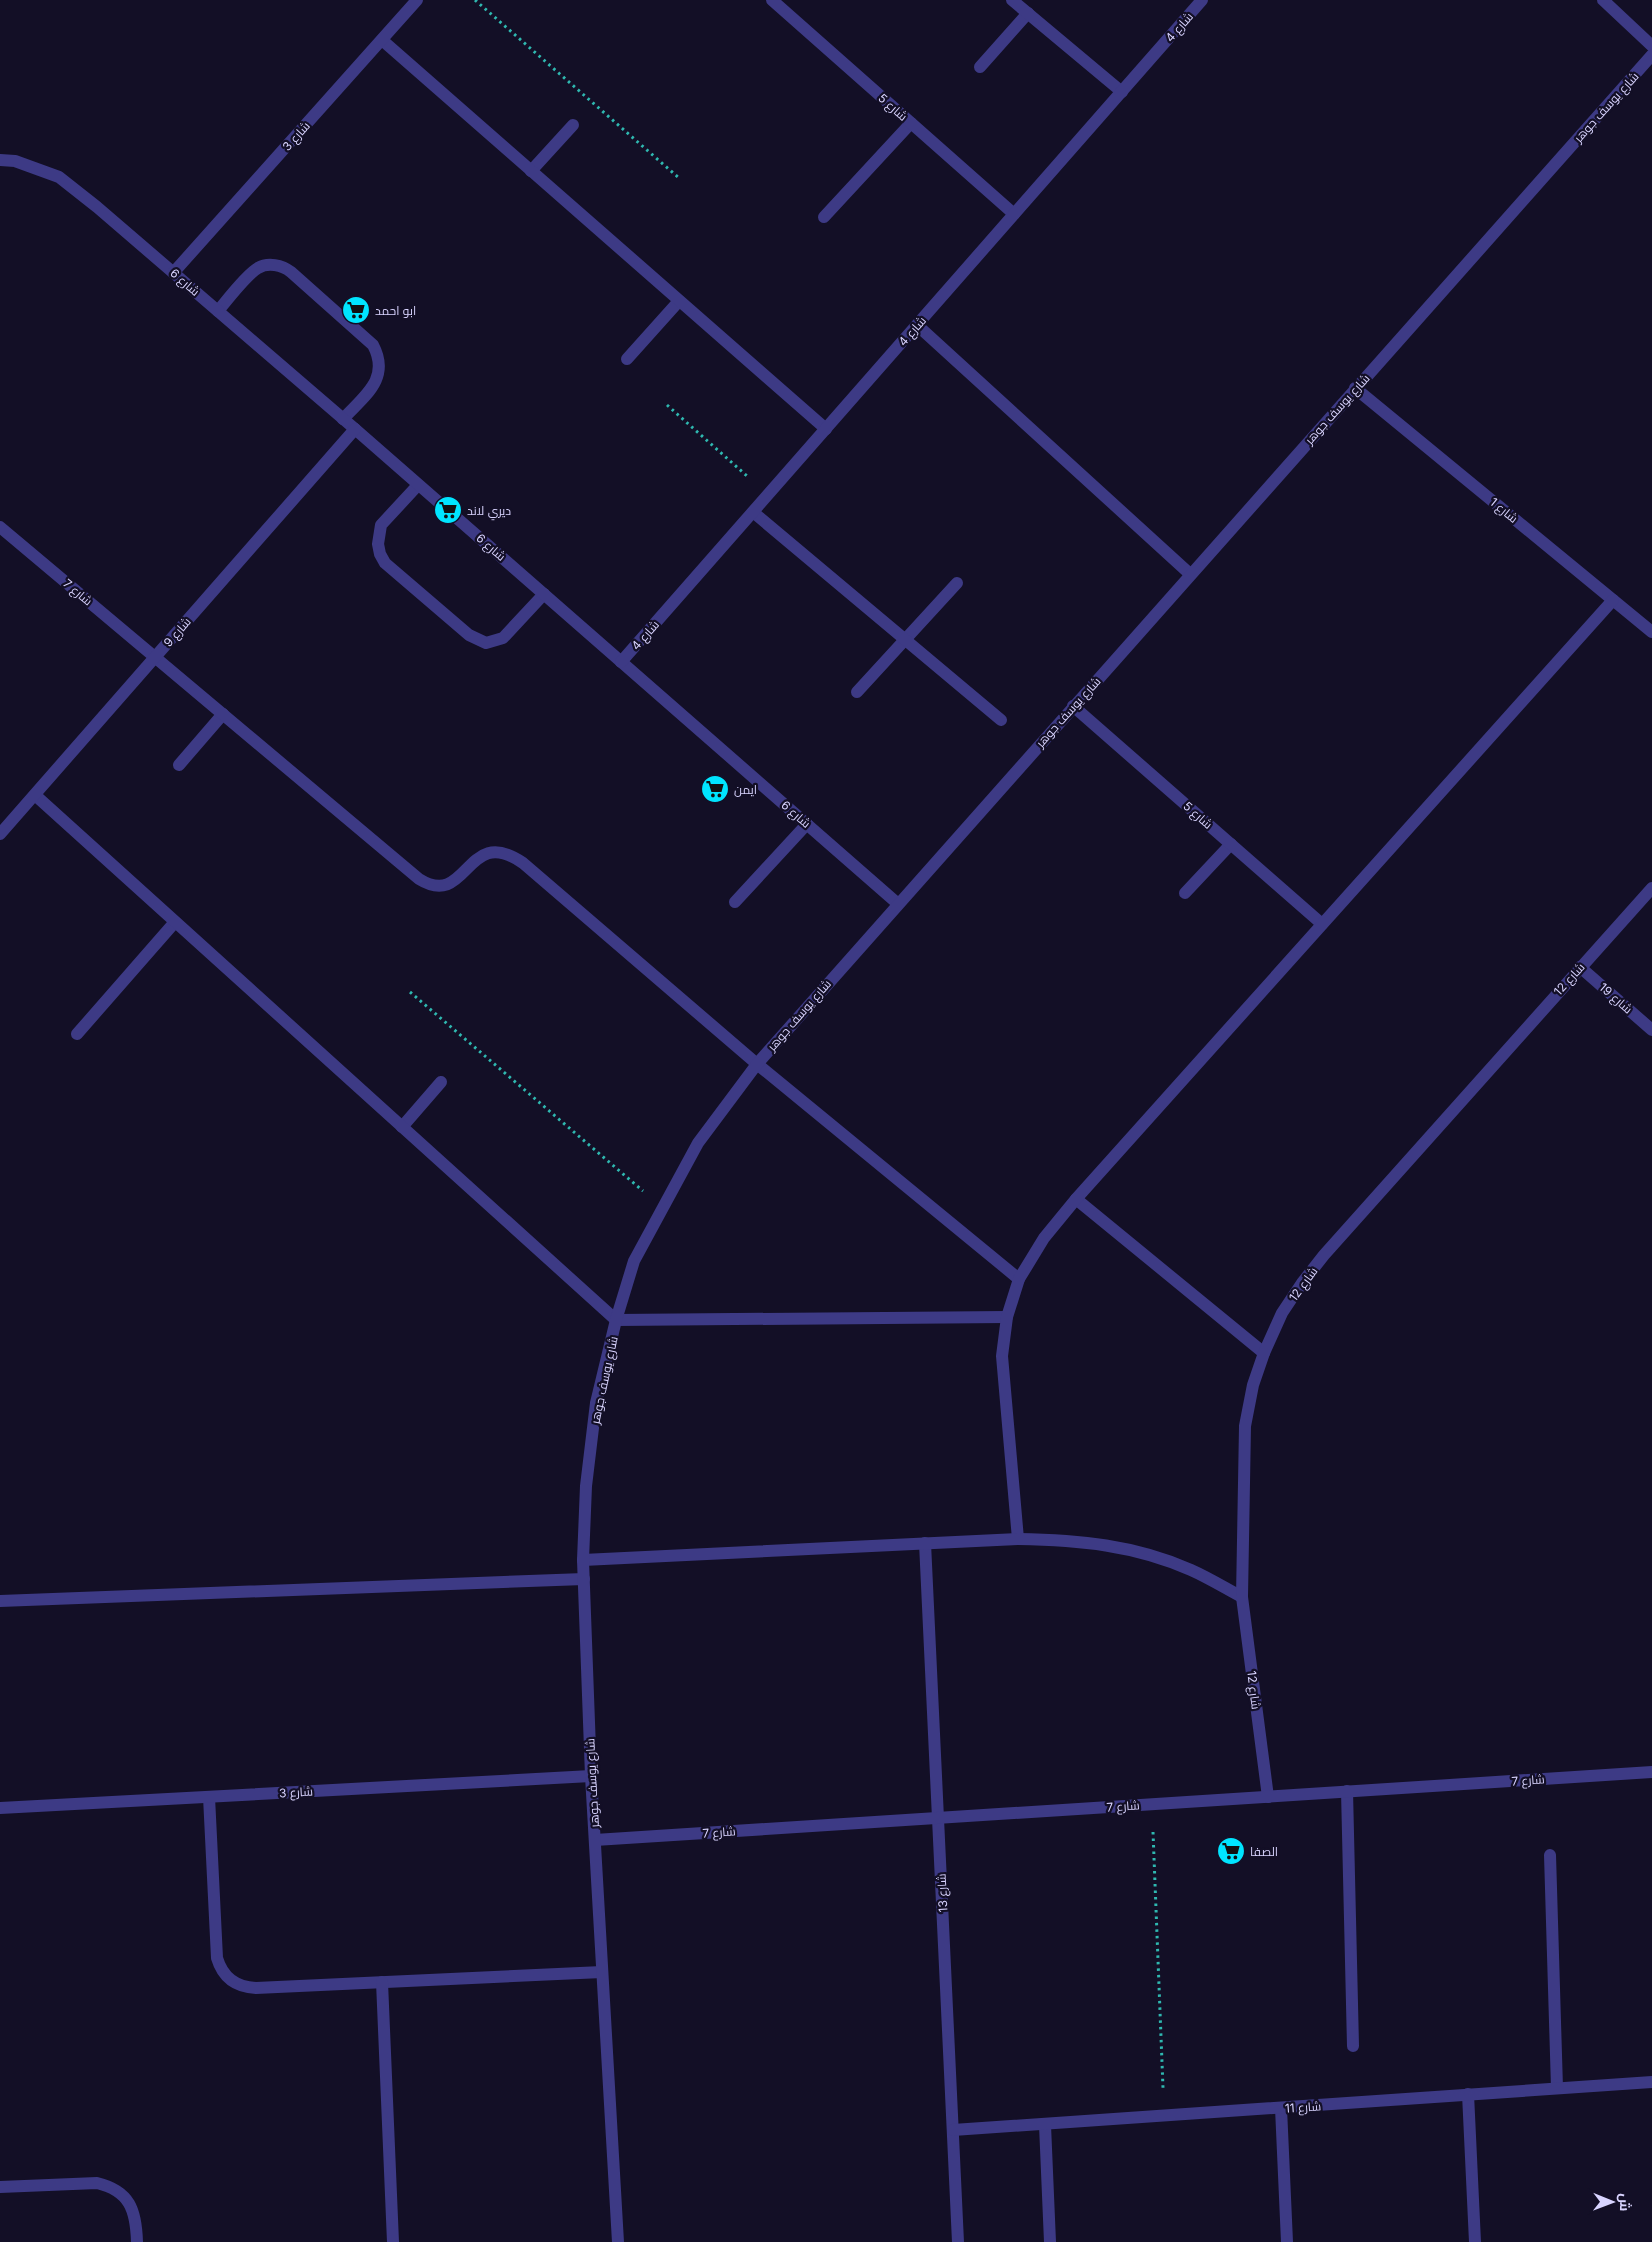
<svg xmlns="http://www.w3.org/2000/svg" width="1652" height="2242" font-family="Inter,Cairo,sans-serif">
<style>
.lines{fill:none;stroke-linecap:round;stroke-linejoin:round}
.path{stroke:#2fb8b0;stroke-width:3;stroke-dasharray:2.5 4;stroke-linecap:butt}
.service{stroke:#3d3a85;stroke-width:12}
.minor{stroke:#3d3a85;stroke-width:12}
.labels{text-anchor:middle;dominant-baseline:central;stroke-width:4.5;stroke-linejoin:round;paint-order:stroke}
.street-label{font-size:12px;fill:#d9d4ff;stroke:#130f26}
.poi-label{font-size:12px;fill:#d9d4ff;stroke:#130f26;text-anchor:start}
</style>
<rect width="100%" height="100%" fill="#130f26"/>
<g class="lines">
<g class="path">
<polyline points="475,0 679,178"/>
<polyline points="667,405 747,476"/>
<polyline points="410,992 643,1191"/>
<polyline points="1153,1832 1163,2088"/>
</g>
<g class="service">
<polyline points="980,67 1028,13"/>
<polyline points="531,171 573,125"/>
<polyline points="824,217 911,123"/>
<path d="M 218,311 C 227,300 247,274 258,268 C 268,262 282,265 291,272 L 373,345 C 391,379 364,396 343,419"/>
<polyline points="627,359 679,301"/>
<polyline points="418,485 381,525 378,544 380,554 385,563 469,635 486,643 503,638 544,594"/>
<polyline points="857,692 957,583"/>
<polyline points="179,765 223,714"/>
<polyline points="1185,893 1231,844"/>
<polyline points="735,902 807,824"/>
<polyline points="77,1034 175,922"/>
<polyline points="402,1127 441,1082"/>
<polyline points="1347,1791 1353,2046"/>
<polyline points="1550,1855 1557,2088"/>
<polyline points="1045,2125 1050,2242"/>
</g>
<g class="minor">
<polyline points="772,0 1014,214"/>
<polyline points="1012,0 1122,92"/>
<polyline points="1603,0 1652,46"/>
<polyline points="382,40 826,429"/>
<polyline points="0,160 15,161 59,177 97,207 355,429 897,903"/>
<polyline points="174,272 417,0"/>
<polyline points="917,325 1190,574"/>
<polyline points="1355,388 1652,632"/>
<polyline points="753,512 1001,720"/>
<path d="M 0,527 L 419,879 C 469,910 465,823 523,863 L 757,1064 L 1019,1279"/>
<polyline points="621,662 1202,0"/>
<polyline points="1073,706 1322,924"/>
<polyline points="35,795 616,1320 1007,1317"/>
<polyline points="0,834 355,429"/>
<polyline points="1580,967 1652,1030"/>
<polyline points="1076,1199 1264,1353"/>
<polyline points="1018,1539 1002,1356 1007,1317 1019,1279 1044,1238 1076,1199 1613,600"/>
<polyline points="925,1543 958,2242"/>
<path d="M 583,1560 L 1018,1539 C 1078,1540 1135,1545 1191,1570 C 1209,1578 1225,1588 1242,1597"/>
<polyline points="0,1601 584,1579"/>
<path d="M 209,1797 L 217,1958 C 223,1978 236,1987 256,1988 L 602,1972"/>
<polyline points="1268,1797 1242,1597 1245,1426 1253,1385 1264,1353 1282,1313 1302,1283 1324,1255 1652,888"/>
<polyline points="0,1808 591,1776"/>
<polyline points="595,1840 1652,1772"/>
<polyline points="382,1982 393,2242"/>
<polyline points="1468,2094 1475,2242"/>
<polyline points="1281,2108 1287,2242"/>
<polyline points="953,2130 1652,2082"/>
<path d="M 0,2187 L 97,2183 C 130,2191 136,2210 137,2242"/>
<polyline points="618,2242 591,1776 583,1560 586,1486 596,1403 616,1320 634,1261 698,1143 757,1064 1652,55"/>
</g>
</g>
<defs>
<g id="supermarket-disc" transform="scale(1.4375)"><circle r="9.5" fill="#00e5ff" stroke="#130f26"/><path d="M-6-5.5h2.5l.6 2H6L4.5 2H-2.5L-4.4-4H-6ZM-1.5 3.2a1.3 1.3 0 1 0 .1 0ZM3 3.2a1.3 1.3 0 1 0 .1 0Z" fill="#111"/></g>
</defs>
<g fill-rule="evenodd">
<use href="#supermarket-disc" x="356" y="310"/>
<use href="#supermarket-disc" x="448" y="510"/>
<use href="#supermarket-disc" x="715" y="789"/>
<use href="#supermarket-disc" x="1231" y="1851"/>
</g>
<g class="labels">
<g class="street-label">
<text transform="translate(1179 27) rotate(-49)">شارع 4</text>
<text transform="translate(893 107) rotate(41)">شارع 5</text>
<text transform="translate(1606 107) rotate(-48)">شارع يوسف جوهر</text>
<text transform="translate(296 136) rotate(-48)">شارع 3</text>
<text transform="translate(185 282) rotate(41)">شارع 6</text>
<text transform="translate(912 331) rotate(-49)">شارع 4</text>
<text transform="translate(1337 409) rotate(-48)">شارع يوسف جوهر</text>
<text transform="translate(1504 510) rotate(39)">شارع 1</text>
<text transform="translate(491 547) rotate(41)">شارع 6</text>
<text transform="translate(78 592) rotate(40)">شارع 7</text>
<text transform="translate(177 632) rotate(-49)">شارع 9</text>
<text transform="translate(645 635) rotate(-49)">شارع 4</text>
<text transform="translate(1068 712) rotate(-48)">شارع يوسف جوهر</text>
<text transform="translate(796 814) rotate(41)">شارع 6</text>
<text transform="translate(1198 815) rotate(41)">شارع 5</text>
<text transform="translate(1569 979) rotate(-48)">شارع 12</text>
<text transform="translate(1616 998) rotate(41)">شارع 19</text>
<text transform="translate(799 1015) rotate(-49)">شارع يوسف جوهر</text>
<text transform="translate(1303 1284) rotate(-54)">شارع 12</text>
<text transform="translate(604 1380) rotate(-78)">شارع يوسف جوهر</text>
<text transform="translate(1254 1690) rotate(83)">شارع 12</text>
<text transform="translate(1528 1780) rotate(-4)">شارع 7</text>
<text transform="translate(592 1783) rotate(-93)">شارع يوسف جوهر</text>
<text transform="translate(296 1792) rotate(-3)">شارع 3</text>
<text transform="translate(1123 1806) rotate(-4)">شارع 7</text>
<text transform="translate(719 1832) rotate(-4)">شارع 7</text>
<text transform="translate(942 1893) rotate(-93)">شارع 13</text>
<text transform="translate(1303 2107) rotate(-4)">شارع 11</text>
</g>
<g class="poi-label">
<text x="375" y="310">ابو احمد</text>
<text x="467" y="510">ديري لاند</text>
<text x="734" y="789">ايمن</text>
<text x="1250" y="1851">الصفا</text>
</g>
</g>
<g transform="translate(1612 2202) rotate(91)" stroke="#130f26" stroke-width="4" paint-order="stroke">
<path d="M0-4L9 19L0 12L-9 19Z" fill="#d9d4ff"/>
<text y="-8" font-size="14" font-weight="bold" text-anchor="middle" fill="#d9d4ff">ش</text>
</g>
</svg>
